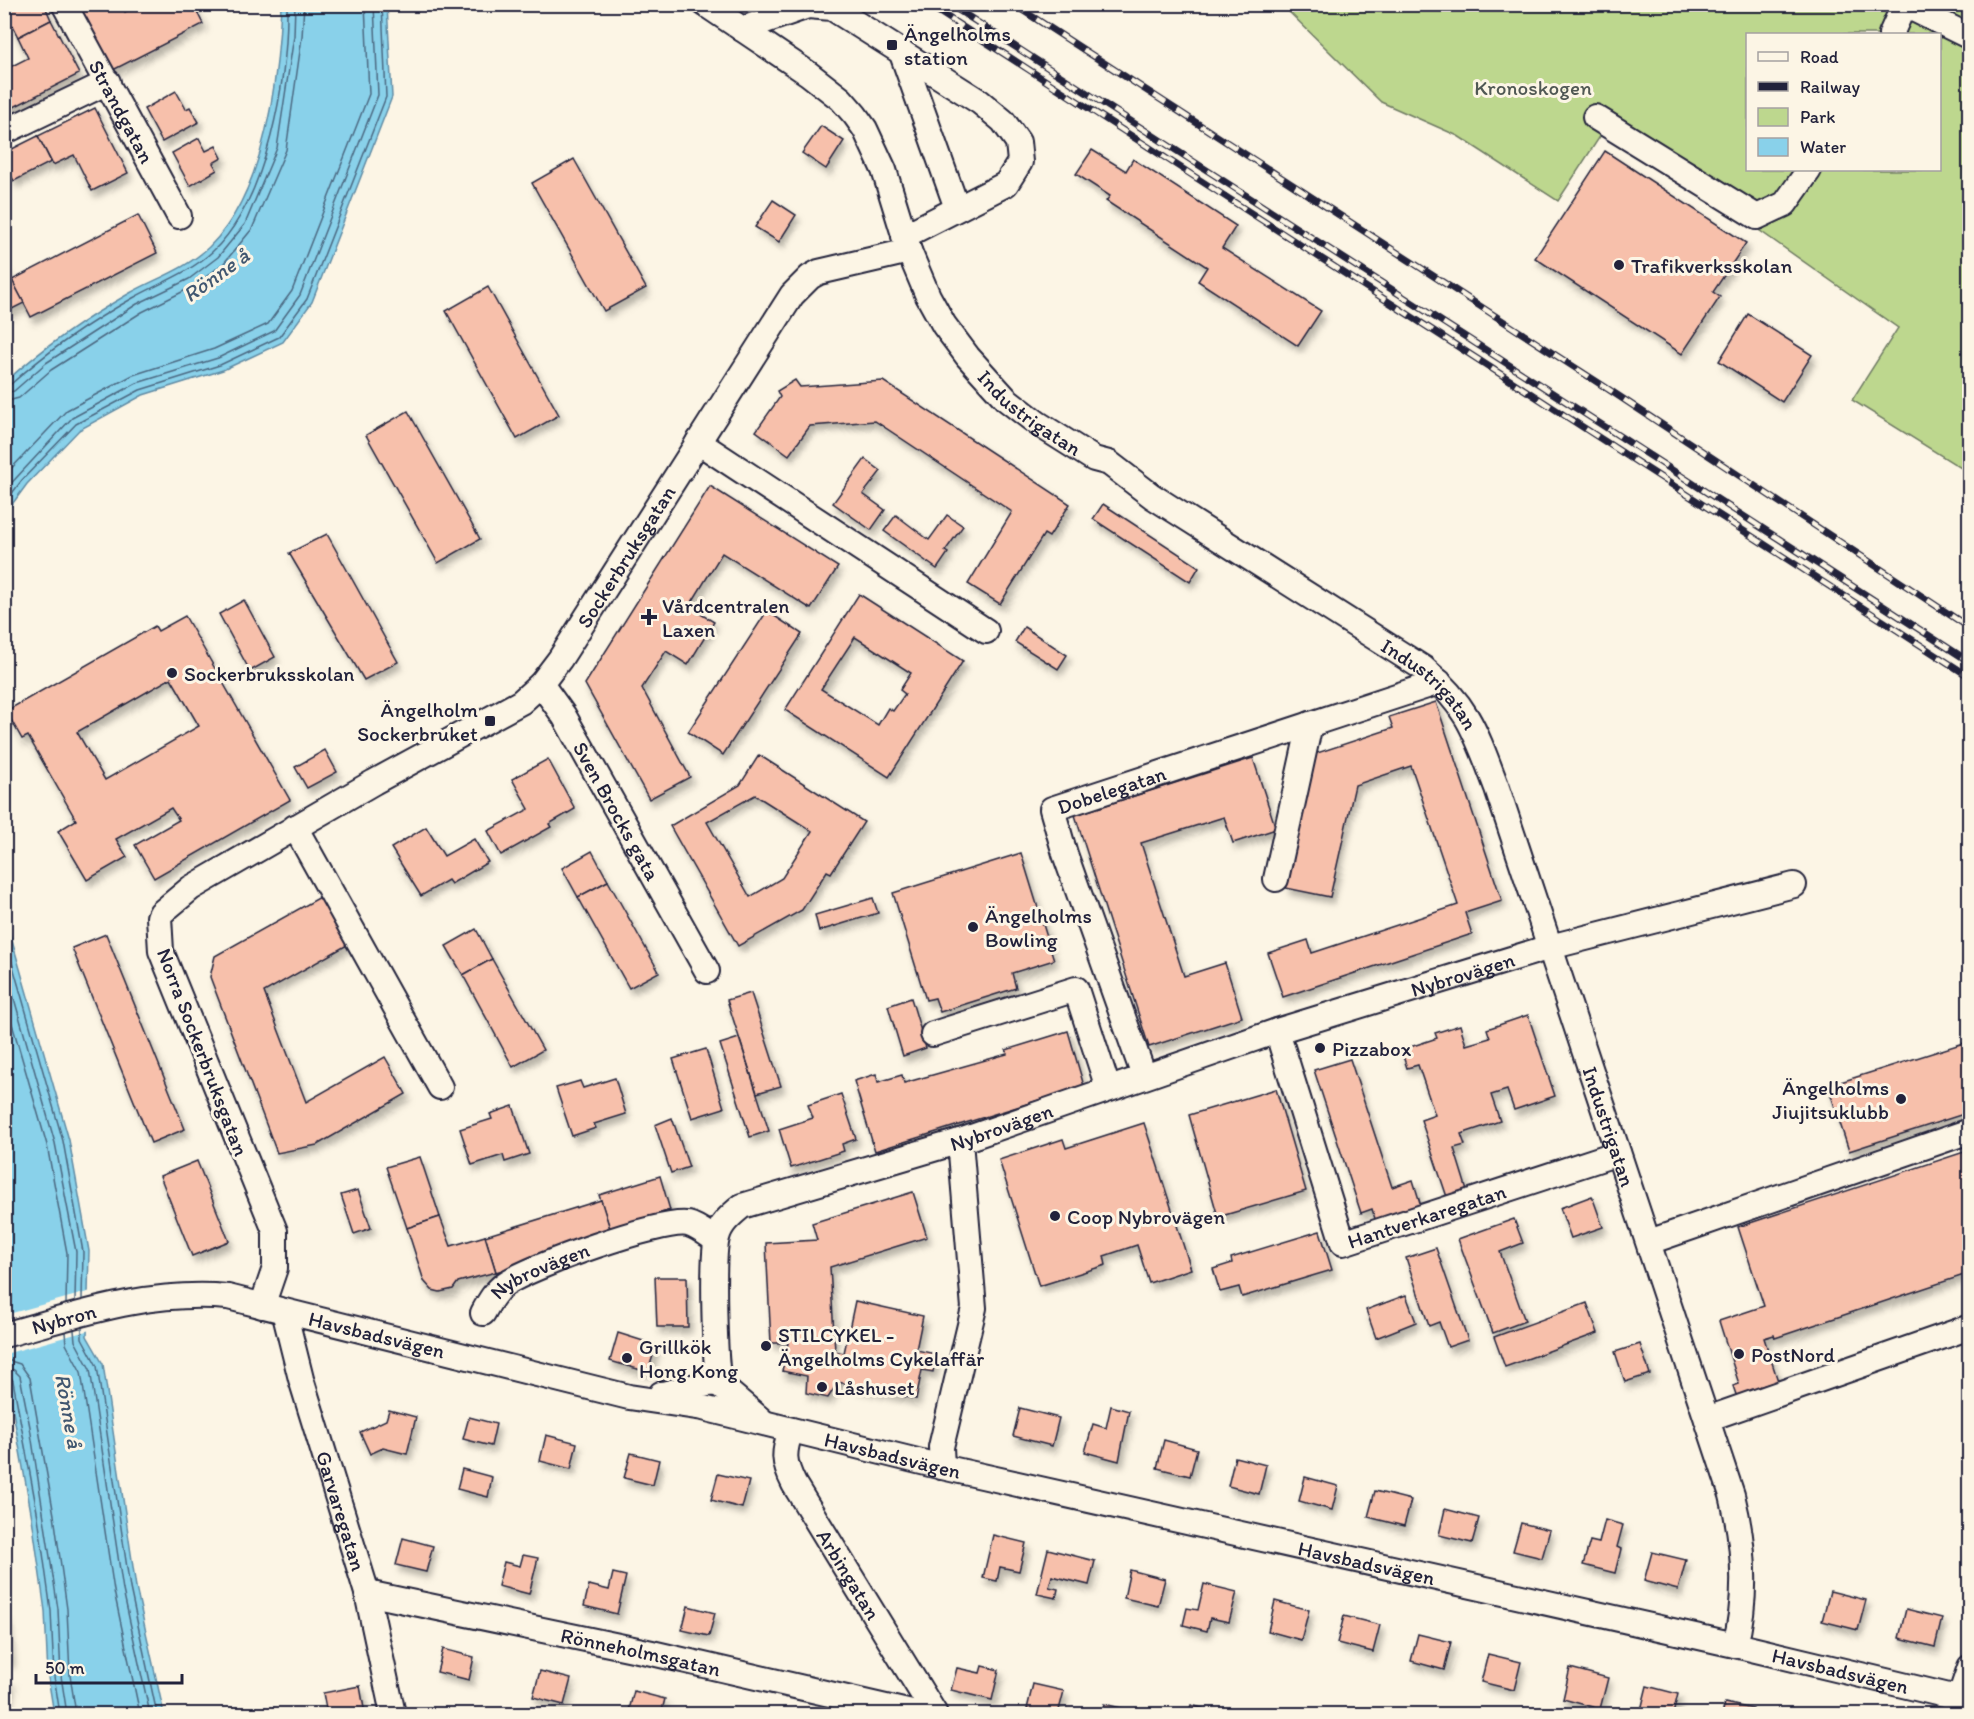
<svg xmlns="http://www.w3.org/2000/svg" width="1974" height="1719" font-family="Itim,sans-serif">
<style>
.green{fill:#bdd78e;stroke:#707c64;stroke-width:1.5;fill-rule:evenodd}
.water{fill:#89d1ea;stroke:#608ba4;stroke-width:1.5}
.pier{fill:#fcf5e5}
.lines{fill:none;stroke-linecap:round;stroke-linejoin:round}
.shore{stroke:#4b6881;stroke-width:1.5}
.building{fill:#f7c0ab;stroke:#22223b;stroke-width:1.5;fill-rule:evenodd;filter:url(#shadow)}
.minor-casing{stroke:#22223b;stroke-width:28}
.minor{stroke:#fcf5e5;stroke-width:24}
.rail-casing{stroke:#22223b;stroke-width:7}
.rail{stroke:#fcf5e5;stroke-width:4.5;stroke-dasharray:14;stroke-linecap:butt}
.poi-dot{fill:#22223b;stroke:#fcf5e5;stroke-width:2}
.labels{text-anchor:middle;dominant-baseline:central;stroke-width:6;stroke-linejoin:round;paint-order:stroke}
.poi-label{font-size:21px;fill:#22223b;stroke:#fcf5e5;text-anchor:start}
.park-label{font-size:21px;fill:#505854;stroke:#fcf5e5}
.street-label{font-size:21px;fill:#22223b;stroke:#fcf5e5}
.water-label{font-size:22px;font-style:italic;fill:#415770;stroke:#fcf5e5}
</style>
<defs>
<filter id="shadow"><feDropShadow dx="3.5" dy="6" stdDeviation="3" flood-color="#0004"/></filter>
</defs>
<rect width="100%" height="100%" fill="#fcf5e5"/>
<filter id="ink" filterUnits="userSpaceOnUse"><feTurbulence type="fractalNoise" baseFrequency=".0167" numOctaves="2"/><feDisplacementMap in="SourceGraphic" scale="12" xChannelSelector="R" yChannelSelector="G"/><feConvolveMatrix kernelMatrix="1 2 1 2 8 2 1 2 1" color-interpolation-filters="sRGB"/></filter>
<g filter="url(#ink)">
<path class="green" d="M 1282,5 L 1969,5 L 1969,473 L 1852,400 L 1898,328 L 1608,124 L 1558,201 L 1458,136 L 1381,102 ZM 1748,34 L 1940,34 L 1940,170 L 1748,170 Z"/>
<g class="water">
<path d="M 281,5 L 387,5 L 392,97 L 312,302 L 283,342 L 223,370 L 143,395 L 79,430 L 27,484 L 5,514 L 5,382 C 43,348 86,318 130,293 C 157,278 186,269 209,247 C 266,191 278,81 281,5 Z"/>
<polygon points="4,913 69,1140 89,1251 87,1336 103,1364 136,1587 164,1714 54,1714 48,1677 45,1611 32,1518 5,1367"/>
</g>
<polygon class="pier" points="91,1291 90,1330 5,1354 5,1315"/>
<g class="lines">
<g class="shore">
<path d="M 4,386 L 11,384 C 48,351 90,322 133,298 C 160,283 189,273 212,252 C 268,200 288,78 287,4"/>
<polyline points="4,393 14,391 46,363 137,304 189,279 218,257 245,224 277,148 294,36 295,4"/>
<polyline points="4,402 19,398 51,370 142,312 194,286 224,263 252,229 286,150 302,37 304,4"/>
<polyline points="4,476 67,410 133,375 214,349 268,324 292,291 369,94 365,4"/>
<polyline points="4,491 72,418 137,383 218,358 274,331 300,295 378,95 374,4"/>
<polyline points="4,504 22,480 76,424 140,390 220,365 279,337 307,299 386,97 382,4"/>
<polyline points="4,935 63,1141 83,1252 82,1299"/>
<polyline points="4,963 55,1143 76,1252 75,1301"/>
<polyline points="4,996 47,1145 67,1253 66,1304"/>
<polyline points="82,1327 82,1338 97,1366 130,1588 157,1714"/>
<polyline points="74,1330 75,1341 90,1369 123,1590 150,1714"/>
<polyline points="65,1332 66,1344 81,1372 114,1591 140,1714"/>
<polyline points="4,1359 20,1364 30,1378 54,1515 67,1609 70,1675 76,1714"/>
<polyline points="4,1368 14,1370 20,1376 30,1427 58,1609 61,1676 67,1714"/>
<polyline points="4,1375 10,1376 13,1381 38,1517 51,1611 54,1676 60,1714"/>
</g>
</g>
<g class="building">
<polygon points="4,4 44,4 51,20 18,37 4,10"/>
<polygon points="78,4 121,4 125,12 139,4 193,4 203,24 111,71"/>
<polygon points="51,20 79,74 4,112 4,70 28,58 18,37"/>
<polygon points="176,91 186,109 190,107 199,122 162,142 144,109"/>
<polygon points="95,108 128,173 92,191 74,155 53,165 38,136"/>
<polygon points="821,126 844,141 826,169 802,153"/>
<polygon points="38,136 51,162 14,181 4,162 4,153"/>
<polygon points="199,138 206,151 216,146 222,158 213,163 217,170 190,186 172,153"/>
<polygon points="1092,150 1126,171 1133,159 1236,226 1222,248 1321,311 1298,346 1198,281 1207,267 1106,201 1110,196 1076,174"/>
<polygon points="1605,151 1746,243 1713,292 1720,297 1682,354 1535,258"/>
<polygon points="574,159 646,288 604,311 532,183"/>
<polygon points="773,200 796,215 779,242 755,227"/>
<polygon points="138,215 157,253 31,317 12,280"/>
<polygon points="4,265 24,303 4,313"/>
<polygon points="488,287 559,415 517,439 446,311"/>
<polygon points="1748,314 1812,355 1782,402 1719,361"/>
<polygon points="795,380 800,387 883,381 1070,504 1049,537 1044,534 1000,604 968,584 1012,512 875,421 810,426 789,455 756,431 780,397 777,391"/>
<polygon points="408,411 480,539 438,563 366,435"/>
<polygon points="865,459 881,471 863,494 885,510 871,530 833,503"/>
<polygon points="710,486 838,567 811,609 722,553 689,607 714,622 688,665 666,651 642,688 690,777 649,799 585,684"/>
<polygon points="1103,504 1199,567 1190,582 1093,519"/>
<polygon points="896,515 929,540 947,515 963,526 945,551 948,553 937,569 884,531"/>
<polygon points="327,534 398,662 364,680 289,553"/>
<path d="M 859,594 L 963,661 L 889,777 L 785,710 ZM 855,637 L 911,673 L 900,690 L 905,694 L 893,711 L 888,708 L 878,725 L 821,689 Z"/>
<polygon points="244,600 275,657 250,671 219,614"/>
<polygon points="767,611 802,634 723,755 688,732"/>
<path d="M 185,616 L 290,800 L 154,878 L 135,845 L 179,820 L 171,808 L 116,839 L 127,857 L 87,880 L 58,831 L 76,820 L 28,736 L 22,739 L 6,711 L 155,626 L 158,631 ZM 171,678 L 199,726 L 105,780 L 77,732 Z"/>
<polygon points="1024,627 1067,655 1058,669 1015,642"/>
<polygon points="1436,702 1502,901 1465,913 1472,934 1283,997 1268,953 1308,940 1312,953 1458,905 1411,766 1355,785 1330,897 1286,888 1314,754 1393,728 1389,717"/>
<polygon points="325,750 337,772 307,788 295,767"/>
<path d="M 759,755 L 864,822 L 831,873 L 827,871 L 802,910 L 738,946 L 670,826 L 740,785 ZM 755,795 L 812,831 L 782,878 L 750,897 L 707,822 Z"/>
<polygon points="1253,758 1276,829 1233,843 1224,817 1141,843 1184,976 1225,963 1242,1017 1149,1047 1075,815"/>
<polygon points="548,759 575,809 549,824 551,827 501,855 488,831 529,809 512,779"/>
<polygon points="426,827 444,856 474,839 488,862 451,884 448,880 421,896 391,848"/>
<polygon points="592,851 608,881 578,897 562,868"/>
<polygon points="1021,853 1054,960 1012,973 1016,988 940,1012 935,998 926,1000 893,893"/>
<polygon points="608,881 659,972 629,988 578,897"/>
<polygon points="322,896 349,944 264,992 306,1102 385,1057 406,1094 317,1145 277,1153 210,977 215,956"/>
<polygon points="873,898 878,913 819,931 815,915"/>
<polygon points="476,929 492,959 463,975 446,946"/>
<polygon points="106,934 185,1129 151,1143 72,948"/>
<polygon points="492,959 543,1050 513,1067 463,975"/>
<polygon points="751,993 781,1086 757,1093 727,1000"/>
<polygon points="911,998 926,1048 903,1056 888,1006"/>
<polygon points="1528,1015 1555,1096 1514,1110 1507,1090 1491,1095 1500,1121 1461,1134 1465,1145 1454,1148 1467,1190 1447,1197 1421,1120 1435,1115 1418,1065 1407,1068 1401,1050 1437,1038 1435,1033 1460,1025 1466,1045 1490,1038 1487,1029"/>
<polygon points="1068,1031 1084,1086 875,1151 854,1081 876,1074 878,1082 902,1075 904,1083 1007,1054 1006,1050"/>
<polygon points="739,1038 769,1131 750,1137 720,1044"/>
<polygon points="1970,1041 1970,1112 1849,1151 1828,1086"/>
<polygon points="706,1049 724,1108 692,1118 673,1059"/>
<polygon points="1350,1059 1392,1187 1413,1180 1421,1206 1376,1222 1372,1209 1361,1213 1314,1070"/>
<polygon points="615,1078 626,1114 594,1124 596,1128 572,1136 556,1088 580,1081 583,1088"/>
<polygon points="1276,1089 1306,1191 1218,1217 1189,1115"/>
<polygon points="841,1094 856,1139 842,1144 844,1151 791,1168 779,1129 813,1118 808,1105"/>
<polygon points="513,1106 529,1154 505,1162 503,1155 472,1165 460,1129 492,1119 490,1114"/>
<polygon points="672,1118 689,1167 671,1173 655,1125"/>
<polygon points="1144,1123 1191,1269 1149,1283 1137,1245 1104,1256 1106,1265 1039,1286 999,1160 1063,1139 1066,1148"/>
<polygon points="1970,1150 1970,1273 1775,1338 1774,1335 1764,1338 1778,1381 1759,1387 1762,1395 1739,1403 1733,1386 1739,1384 1719,1321 1764,1306 1738,1227"/>
<polygon points="420,1157 440,1217 407,1228 386,1167"/>
<polygon points="197,1161 229,1241 192,1256 160,1176"/>
<polygon points="660,1176 670,1210 610,1229 599,1195"/>
<polygon points="358,1190 371,1228 354,1234 341,1195"/>
<polygon points="913,1192 927,1237 830,1267 835,1351 844,1353 855,1301 923,1316 916,1350 936,1354 933,1372 922,1370 916,1399 838,1382 828,1398 806,1393 807,1376 782,1371 788,1343 771,1343 766,1243 817,1240 812,1223"/>
<polygon points="1592,1196 1603,1227 1571,1238 1560,1208"/>
<polygon points="601,1200 612,1235 496,1272 485,1236"/>
<polygon points="440,1217 451,1246 485,1236 496,1272 458,1282 453,1289 440,1292 432,1290 424,1281 407,1228"/>
<polygon points="1514,1219 1523,1243 1500,1252 1525,1321 1493,1333 1458,1239"/>
<polygon points="1320,1231 1332,1270 1242,1297 1239,1287 1220,1292 1213,1269 1232,1263 1231,1258"/>
<polygon points="1436,1248 1468,1340 1448,1347 1439,1322 1429,1326 1406,1258"/>
<polygon points="655,1277 687,1277 688,1327 657,1327"/>
<polygon points="1406,1295 1416,1322 1376,1338 1366,1310"/>
<polygon points="1587,1303 1598,1333 1505,1367 1494,1337"/>
<polygon points="618,1333 656,1345 648,1372 610,1361"/>
<polygon points="1640,1344 1650,1374 1625,1382 1615,1352"/>
<polygon points="1111,1406 1129,1411 1119,1461 1085,1452 1093,1424 1106,1428"/>
<polygon points="1020,1408 1059,1418 1052,1446 1013,1436"/>
<polygon points="389,1410 416,1417 407,1454 383,1448 370,1454 360,1432 386,1420"/>
<polygon points="469,1417 496,1424 491,1446 463,1439"/>
<polygon points="546,1435 577,1443 571,1469 540,1461"/>
<polygon points="1164,1440 1197,1449 1190,1476 1157,1468"/>
<polygon points="631,1453 659,1460 653,1485 624,1478"/>
<polygon points="1235,1457 1266,1465 1259,1494 1228,1486"/>
<polygon points="462,1469 492,1477 488,1497 457,1489"/>
<polygon points="718,1474 749,1481 742,1508 711,1500"/>
<polygon points="1305,1477 1338,1486 1332,1510 1299,1501"/>
<polygon points="1375,1491 1411,1500 1404,1526 1368,1517"/>
<polygon points="1445,1509 1479,1518 1472,1543 1439,1535"/>
<polygon points="1605,1520 1623,1525 1617,1547 1621,1549 1615,1573 1583,1565 1590,1541 1599,1543"/>
<polygon points="1521,1523 1550,1530 1542,1558 1513,1551"/>
<polygon points="993,1535 1026,1543 1019,1571 1000,1567 997,1581 983,1578"/>
<polygon points="403,1538 433,1546 426,1572 396,1565"/>
<polygon points="1048,1549 1095,1561 1089,1585 1052,1576 1049,1587 1058,1589 1056,1598 1037,1594"/>
<polygon points="1652,1552 1686,1560 1678,1590 1644,1581"/>
<polygon points="523,1555 538,1558 529,1594 498,1586 504,1562 520,1566"/>
<polygon points="1130,1570 1165,1579 1158,1606 1124,1598"/>
<polygon points="613,1573 626,1576 617,1614 584,1606 589,1585 609,1590"/>
<polygon points="1204,1584 1237,1592 1229,1622 1210,1618 1207,1631 1183,1625 1187,1608 1198,1610"/>
<polygon points="1830,1591 1866,1600 1858,1630 1822,1621"/>
<polygon points="1275,1601 1309,1610 1301,1640 1268,1631"/>
<polygon points="688,1606 715,1613 709,1636 682,1630"/>
<polygon points="1906,1609 1942,1618 1935,1647 1899,1638"/>
<polygon points="1344,1616 1380,1625 1373,1652 1337,1643"/>
<polygon points="7,1617 11,1661 4,1661 4,1618"/>
<polygon points="1418,1634 1451,1642 1444,1670 1411,1661"/>
<polygon points="443,1649 474,1657 469,1680 437,1672"/>
<polygon points="1488,1654 1521,1662 1514,1690 1481,1682"/>
<polygon points="982,1666 999,1670 992,1700 951,1690 957,1668 980,1673"/>
<polygon points="1570,1668 1608,1678 1600,1709 1563,1699"/>
<polygon points="540,1671 571,1679 564,1705 533,1697"/>
<polygon points="4,1680 11,1681 6,1710 4,1709"/>
<polygon points="1033,1684 1064,1691 1058,1714 1027,1709"/>
<polygon points="360,1686 365,1714 327,1714 323,1693"/>
<polygon points="1647,1686 1678,1694 1673,1714 1640,1714"/>
<polygon points="634,1691 665,1699 661,1714 628,1714"/>
<polygon points="1725,1703 1753,1709 1752,1714 1722,1714"/>
<polygon points="1104,1704 1134,1711 1133,1714 1101,1714"/>
<polygon points="1191,1705 1209,1710 1208,1714 1188,1714"/>
</g>
<g class="lines">
<g class="minor-casing">
<g id="minor">
<path id="s1" d="M 64,4 L 179,216"/>
<path id="s2" d="M 705,4 L 809,74 L 841,99 L 855,115 L 865,129 L 884,170 L 909,251 L 928,296 L 944,325 L 968,357 L 1006,399 L 1037,423 L 1094,459 L 1109,463 L 1152,496 L 1423,668 C 1469,707 1476,733 1497,788 L 1732,1495 C 1744,1543 1748,1596 1735,1645"/>
<polyline points="1903,4 1970,37"/>
<polyline points="742,29 808,6 832,8 980,102 1003,121 1018,142 1020,162 1006,184 904,236"/>
<polyline points="1891,34 1904,5"/>
<polyline points="901,51 957,208"/>
<polyline points="1595,117 1757,217 1785,204 1809,170"/>
<polyline points="4,132 108,82"/>
<polyline points="698,442 986,631"/>
<path id="s3" d="M 541,684 L 564,716 L 707,971"/>
<polyline points="295,827 440,1087"/>
<polyline points="1276,879 1310,724"/>
<path id="s4" d="M 1277,1031 L 1343,1243 L 1618,1153"/>
<polyline points="933,1034 1076,989 1108,1088"/>
<path id="s5" d="M 1144,1076 L 1065,854 L 1052,809 L 1439,682"/>
<polyline points="1649,1242 1970,1131"/>
<path id="s6" d="M 262,1306 L 275,1268 L 275,1231 L 161,951 L 159,917 L 161,913 L 191,888 L 374,782 L 521,702 L 541,684 L 560,659 L 792,295 L 810,277 L 819,272 L 909,251"/>
<path id="s7" d="M 284,1311 L 301,1379 L 367,1593 L 393,1714"/>
<path id="s8" d="M 483,1313 C 489,1302 495,1291 505,1284 C 529,1267 661,1219 688,1224 C 697,1226 708,1235 716,1240"/>
<path id="s9" d="M 4,1335 C 81,1314 148,1290 228,1297 L 629,1397 L 703,1408 L 942,1467 L 1735,1645 L 1970,1701"/>
<path id="s10" d="M 720,1385 C 714,1366 712,1256 717,1238 C 720,1224 731,1215 742,1206 L 960,1141 L 1277,1031 L 1550,947 L 1794,885"/>
<path d="M 661,1394 C 677,1392 708,1380 720,1385 L 761,1420"/>
<polyline points="1707,1419 1970,1327"/>
<path id="s11" d="M 791,1430 C 783,1453 783,1462 794,1484 L 935,1714"/>
<polyline points="942,1467 941,1447 974,1308 960,1141"/>
<path id="s12" d="M 367,1593 L 652,1653 L 916,1714"/>
<polyline points="1954,1714 1970,1667"/>
</g>
</g>
<use href="#minor" class="minor"/>
<g class="rail-casing">
<g id="rail">
<polyline points="927,4 1970,677"/>
<polyline points="949,4 1970,662"/>
<polyline points="1013,4 1605,387 1970,628"/>
</g>
</g>
<use href="#rail" class="rail"/>
</g>
</g>
<g class="poi-dot">
<rect x="886" y="39" width="12" height="12" rx="3"/>
<circle cx="1619" cy="265" r="6"/>
<path d="M646 608h6v6h6v6h-6v6h-6v-6h-6v-6h6z"/>
<circle cx="172" cy="673" r="6"/>
<rect x="484" y="715" width="12" height="12" rx="3"/>
<circle cx="973" cy="927" r="6"/>
<circle cx="1320" cy="1048" r="6"/>
<circle cx="1901" cy="1099" r="6"/>
<circle cx="1055" cy="1216" r="6"/>
<circle cx="766" cy="1346" r="6"/>
<circle cx="1739" cy="1354" r="6"/>
<circle cx="627" cy="1358" r="6"/>
<circle cx="822" cy="1387" r="6"/>
</g>
<g class="labels">
<g class="poi-label">
<text x="904" y="33">Ängelholms<tspan x="904" dy="24">station</tspan></text>
<text x="1631" y="265">Trafikverksskolan</text>
<text x="662" y="605">Vårdcentralen<tspan x="662" dy="24">Laxen</tspan></text>
<text x="184" y="673">Sockerbruksskolan</text>
<text x="478" y="709" text-anchor="end">Ängelholm<tspan x="478" dy="24">Sockerbruket</tspan></text>
<text x="985" y="915">Ängelholms<tspan x="985" dy="24">Bowling</tspan></text>
<text x="1332" y="1048">Pizzabox</text>
<text x="1889" y="1087" text-anchor="end">Ängelholms<tspan x="1889" dy="24">Jiujitsuklubb</tspan></text>
<text x="1067" y="1216">Coop Nybrovägen</text>
<text x="778" y="1334">STILCYKEL -<tspan x="778" dy="24">Ängelholms Cykelaffär</tspan></text>
<text x="639" y="1346">Grillkök<tspan x="639" dy="24">Hong Kong</tspan></text>
<text x="1751" y="1354">PostNord</text>
<text x="834" y="1387">Låshuset</text>
</g>
<g class="park-label">
<text x="1533" y="87">Kronoskogen</text>
</g>
<g class="street-label">
<text stroke="none"><textPath href="#s1" startOffset="122">Strandgatan</textPath></text>
<text stroke="none"><textPath href="#s2" startOffset="540">Industrigatan</textPath></text>
<text stroke="none"><textPath href="#s6" startOffset="1016">Sockerbruksgatan</textPath></text>
<text stroke="none"><textPath href="#s2" startOffset="1026">Industrigatan</textPath></text>
<text stroke="none"><textPath href="#s5" startOffset="345">Dobelegatan</textPath></text>
<text stroke="none"><textPath href="#s3" startOffset="148">Sven Brocks gata</textPath></text>
<text stroke="none"><textPath href="#s10" startOffset="946">Nybrovägen</textPath></text>
<text transform="translate(203 1052) rotate(69)">Norra Sockerbruksgatan</text>
<text stroke="none"><textPath href="#s10" startOffset="460">Nybrovägen</textPath></text>
<text stroke="none"><textPath href="#s2" startOffset="1510">Industrigatan</textPath></text>
<text stroke="none"><textPath href="#s4" startOffset="310">Hantverkaregatan</textPath></text>
<text stroke="none"><textPath href="#s8" startOffset="74">Nybrovägen</textPath></text>
<text stroke="none"><textPath href="#s9" startOffset="62">Nybron</textPath></text>
<text stroke="none"><textPath href="#s9" startOffset="382">Havsbadsvägen</textPath></text>
<text stroke="none"><textPath href="#s9" startOffset="912">Havsbadsvägen</textPath></text>
<text stroke="none"><textPath href="#s7" startOffset="208">Garvaregatan</textPath></text>
<text stroke="none"><textPath href="#s9" startOffset="1398">Havsbadsvägen</textPath></text>
<text stroke="none"><textPath href="#s11" startOffset="162">Arbingatan</textPath></text>
<text stroke="none"><textPath href="#s12" startOffset="280">Rönneholmsgatan</textPath></text>
<text stroke="none"><textPath href="#s9" startOffset="1884">Havsbadsvägen</textPath></text>
</g>
<g class="water-label">
<text transform="translate(216 275) rotate(-36)">Rönne å</text>
<text transform="translate(69 1411) rotate(80)">Rönne å</text>
</g>
</g>
<rect width="1974" height="1719" fill="none" stroke="#fcf5e5" stroke-width="24"/>
<rect x="12" y="12" width="1950" height="1695" fill="none" stroke="#22223b" stroke-width="2" filter="url(#ink)"/>
<rect x="1746" y="33" width="195" height="138" fill="#fcf5e5" stroke="#a5a1a1" stroke-width="1.5"/>
<rect x="1758" y="52" width="30" height="9" fill="#fcf5e5" stroke="#a5a1a1" stroke-width="1.5"/>
<text x="1800" y="63" font-size="18" fill="#22223b">Road</text>
<rect x="1758" y="82" width="30" height="9" fill="#22223b" stroke="#a5a1a1" stroke-width="1.5"/>
<text x="1800" y="93" font-size="18" fill="#22223b">Railway</text>
<rect x="1758" y="108" width="30" height="18" fill="#bdd78e" stroke="#a5a1a1" stroke-width="1.5"/>
<text x="1800" y="123" font-size="18" fill="#22223b">Park</text>
<rect x="1758" y="138" width="30" height="18" fill="#89d1ea" stroke="#a5a1a1" stroke-width="1.5"/>
<text x="1800" y="153" font-size="18" fill="#22223b">Water</text>
<path d="M36 1674v9h146v-9" fill="none" stroke="#22223b" stroke-width="3"/>
<text x="45" y="1674" font-size="18" fill="#22223b" stroke="#fcf5e5" stroke-width="4.5" paint-order="stroke">50 m</text>
</svg>
